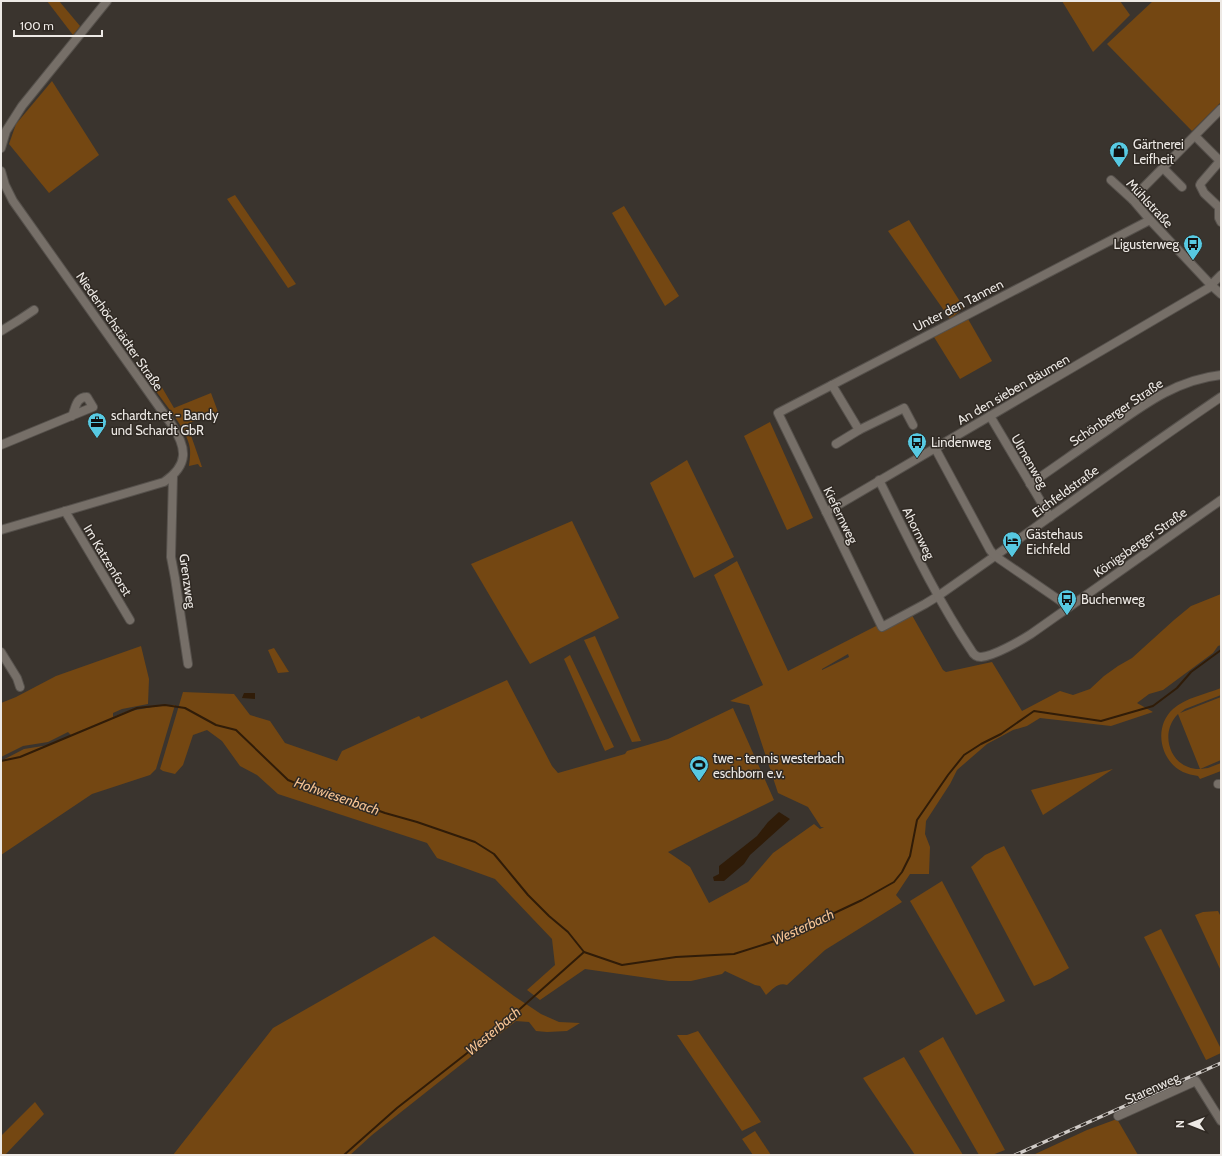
<svg xmlns="http://www.w3.org/2000/svg" width="1222" height="1156" font-family="Cabin,sans-serif">
<style>
.green{fill:#744712;fill-rule:evenodd}
.water{fill:#301c08}
.lines{fill:none;stroke-linecap:round;stroke-linejoin:round}
.stream{stroke:#301c08;stroke-width:2}
.minor-casing{stroke:#56514c;stroke-width:10}
.minor{stroke:#766f68;stroke-width:8}
.rail-casing{stroke:#d0cbc7;stroke-width:3.5}
.rail{stroke:#302a24;stroke-width:2;stroke-dasharray:6;stroke-linecap:butt}
.labels{text-anchor:middle;dominant-baseline:central;stroke-width:3;stroke-linejoin:round;paint-order:stroke}
.poi-label{font-size:13px;fill:#ede9e5;stroke:#302a24;text-anchor:start}
.street-label{font-size:13px;fill:#ede9e5;stroke:#302a24}
.water-label{font-size:14px;font-style:italic;fill:#f4c292;stroke:#302a24}
</style>
<rect width="100%" height="100%" fill="#3a342e"/>
<g class="green">
<polygon points="47,1 59,1 80,26 73,35"/>
<polygon points="1062,1 1120,1 1130,15 1093,52"/>
<polygon points="1153,1 1221,1 1221,102 1192,131 1107,44"/>
<polygon points="52,81 99,155 49,193 9,144 16,124"/>
<polygon points="235,195 296,284 288,288 227,199"/>
<polygon points="624,206 679,296 665,306 612,213"/>
<polygon points="909,220 964,308 950,319 888,231"/>
<polygon points="968,319 992,361 960,379 934,337"/>
<path d="M 157,379 L 174,408 L 211,393 L 218,412 L 187,424 L 202,467 L 200,467 L 198,464 L 189,466 C 190,458 191,451 189,444 C 185,427 162,400 152,386 Z"/>
<polygon points="770,422 813,518 787,530 744,436"/>
<polygon points="687,460 734,557 694,578 650,483"/>
<polygon points="572,521 619,618 530,664 471,564"/>
<path d="M 737,561 L 788,671 L 878,625 L 882,622 L 909,610 L 943,670 L 946,672 L 992,662 L 1022,711 L 1060,691 L 1073,695 L 1090,689 L 1104,676 L 1118,666 L 1132,658 L 1174,620 L 1191,606 L 1221,594 L 1221,645 L 1218,646 L 1213,653 L 1163,690 L 1149,694 L 1137,703 L 1153,712 L 1111,726 L 1040,718 L 1027,726 L 1013,730 L 987,744 L 957,770 L 950,784 L 926,821 L 925,834 L 930,847 L 929,874 L 910,874 L 896,895 L 902,902 L 825,950 L 787,985 C 778,982 773,989 766,995 L 760,986 L 755,985 L 725,971 L 722,974 L 691,981 L 669,981 L 585,969 L 540,1000 L 527,990 L 555,965 L 552,939 L 495,879 L 437,858 L 427,843 L 278,794 L 257,775 L 240,766 L 222,741 L 207,730 L 193,735 L 183,765 L 175,774 L 163,771 L 160,769 L 183,692 L 234,694 L 250,715 L 270,721 L 285,743 L 337,761 L 342,751 L 419,716 L 421,719 L 507,680 L 552,766 L 558,773 L 625,754 L 627,751 L 668,739 L 733,708 L 774,800 L 668,852 L 690,867 L 709,903 L 748,882 L 773,853 L 814,824 L 820,829 L 824,827 L 821,827 L 808,807 L 778,793 L 749,705 L 730,701 L 763,685 L 714,575 ZM 848,654 L 849,657 L 822,670 L 822,669 Z"/>
<polygon points="595,636 641,741 632,742 584,640"/>
<polygon points="141,646 149,679 148,704 122,709 113,713 113,717 125,712 163,705 175,705 156,769 150,775 92,794 1,855 1,761 24,749 49,745 71,735 68,732 48,742 23,746 1,757 1,703 16,697 56,676"/>
<polygon points="274,648 289,672 278,673 268,650"/>
<polygon points="570,655 614,747 605,751 564,659"/>
<path d="M 1221,688 L 1221,695 L 1185,709 L 1180,713 L 1221,697 L 1221,760 L 1200,769 L 1208,768 L 1221,763 L 1221,771 L 1200,779 L 1198,776 C 1193,775 1187,774 1183,772 C 1160,761 1153,727 1173,709 C 1185,698 1206,694 1221,688 ZM 1178,714 L 1200,769 L 1199,769 C 1171,769 1158,734 1178,714 Z"/>
<polygon points="1113,769 1043,815 1031,790"/>
<polygon points="1004,846 1069,968 1050,979 1034,986 971,867 985,855"/>
<polygon points="942,881 1005,1001 976,1015 910,901"/>
<polygon points="1218,911 1221,917 1221,971 1195,915 1203,912"/>
<polygon points="1161,929 1221,1049 1221,1053 1206,1060 1144,937"/>
<polygon points="434,936 514,996 541,1014 559,1022 580,1023 567,1031 547,1032 536,1031 529,1022 516,1021 372,1135 350,1155 173,1155 273,1028"/>
<polygon points="698,1031 761,1122 742,1131 677,1035 687,1035"/>
<polygon points="943,1037 1005,1150 992,1155 979,1155 919,1051"/>
<polygon points="904,1057 963,1155 915,1155 863,1078"/>
<polygon points="35,1102 44,1114 5,1155 1,1155 1,1136"/>
<polygon points="1117,1119 1138,1155 1033,1155 1087,1130"/>
<polygon points="755,1131 771,1155 753,1155 742,1139"/>
</g>
<g class="water">
<polygon points="244,693 255,693 255,699 242,698"/>
<polygon points="779,812 790,819 750,855 744,864 724,881 714,881 713,877 719,874 719,866 757,836 768,822"/>
</g>
<g class="lines">
<g class="stream">
<polyline points="1,761 20,757 137,708 165,705 185,708 216,725 236,730 288,780 315,791 349,800 385,813 417,822 475,842 494,854 528,895 549,916 568,932 584,952"/>
<polyline points="344,1155 397,1108 494,1032 584,952 622,965 676,957 734,954 775,941 862,900 894,882 902,872 910,856 917,820 948,775 964,755 981,744 1001,734 1034,711 1101,721 1153,706 1177,688 1191,672 1221,650"/>
</g>
<g class="minor-casing">
<g id="minor">
<polyline points="1195,136 1221,162"/>
<polyline points="1,148 6,131 22,106 107,1"/>
<polyline points="1220,161 1201,183 1200,185 1204,193 1221,209"/>
<polyline points="1163,168 1182,187"/>
<path d="M 1,171 L 5,185 L 13,201 L 172,425 C 187,448 189,465 164,482 L 1,530"/>
<polyline points="1111,180 1133,200 1150,220 1211,285 1221,294"/>
<polyline points="1133,200 1135,196 1221,109"/>
<polyline points="1219,208 1219,218 1221,222"/>
<path d="M 1150,220 L 778,413 L 882,627 L 925,604 L 938,596 C 1033,530 1125,462 1221,397"/>
<polyline points="1211,285 1221,275"/>
<polyline points="1,331 19,320 34,310"/>
<polyline points="832,385 859,430"/>
<polyline points="990,416 1050,517"/>
<polyline points="836,444 859,430 904,408 913,425"/>
<path d="M 1,445 L 93,407 L 87,397 C 76,397 76,407 72,416"/>
<polyline points="935,448 990,550 995,556 1062,602 1067,608"/>
<polyline points="173,476 171,557 175,578 188,664"/>
<path d="M 879,480 C 908,538 935,596 971,650 C 973,654 976,657 981,657 C 994,656 1020,641 1031,634 L 1221,500"/>
<path d="M 1030,484 C 1055,467 1080,449 1105,432 C 1142,406 1175,380 1221,375"/>
<polyline points="65,511 130,620"/>
<polyline points="826,512 1212,286"/>
<polyline points="1,652 17,678 20,687"/>
<polyline points="1218,784 1221,784"/>
<polyline points="1118,1116 1196,1081 1221,1121"/>
</g>
</g>
<use href="#minor" class="minor"/>
<g class="rail-casing">
<polyline id="rail" points="1015,1155 1221,1063"/>
</g>
<use href="#rail" class="rail"/>
</g>
<defs>
<g id="shop-pin" transform="scale(1)"><path d="M0 17L-7.5 6A9.5 9.5 0 1 1 7.5 6Z" fill="#57c9e2" stroke="#302a24"/><path d="M-5-2.5h2.3a2.7 3.5 0 0 1 5.4 0H5L5.5 6h-11ZM-1.5-2.5h3a1.5 2.3 0 0 0-3 0Z" fill="#111"/></g>
<g id="bus-pin" transform="scale(1)"><path d="M0 17L-7.5 6A9.5 9.5 0 1 1 7.5 6Z" fill="#57c9e2" stroke="#302a24"/><path d="M-5-6H5V4H4V6H2V4H-2V6H-4V4H-5ZM-3.5-4V0h7V-4ZM-3.5 1.2v1.5H-2V1.2ZM2 1.2v1.5H3.5V1.2Z" fill="#111"/></g>
<g id="office-pin" transform="scale(1)"><path d="M0 17L-7.5 6A9.5 9.5 0 1 1 7.5 6Z" fill="#57c9e2" stroke="#302a24"/><path d="M-6-3h4V-5.5h4V-3h4V5H-6ZM-1-4.5V-3h2v-1.5ZM-6 0V1H6V0Z" fill="#111"/></g>
<g id="hotel-pin" transform="scale(1)"><path d="M0 17L-7.5 6A9.5 9.5 0 1 1 7.5 6Z" fill="#57c9e2" stroke="#302a24"/><path d="M-6-4.5h1.5V1H6V5H4.5V3h-9V5H-6ZM-4 0a1.8 1.8 0 1 1 3.6 0ZM.5 0V-2.5h3Q6-2.5 6 0Z" fill="#111"/></g>
<g id="stadium-pin" transform="scale(1)"><path d="M0 17L-7.5 6A9.5 9.5 0 1 1 7.5 6Z" fill="#57c9e2" stroke="#302a24"/><path d="M0-5a6.5 5 0 1 0 0 10a6.5 5 0 1 0 0-10ZM-3.5-1.8h7v3.6h-7Z" fill="#111"/></g>
</defs>
<g fill-rule="evenodd">
<use href="#shop-pin" x="1119" y="151"/>
<use href="#bus-pin" x="1193" y="244"/>
<use href="#office-pin" x="97" y="422"/>
<use href="#bus-pin" x="917" y="442"/>
<use href="#hotel-pin" x="1012" y="541"/>
<use href="#bus-pin" x="1067" y="599"/>
<use href="#stadium-pin" x="699" y="765"/>
</g>
<g class="labels">
<g class="poi-label">
<text x="1133" y="144">Gärtnerei<tspan x="1133" dy="15">Leifheit</tspan></text>
<text x="1179" y="244" text-anchor="end">Ligusterweg</text>
<text x="111" y="415">schardt.net - Bandy<tspan x="111" dy="15">und Schardt GbR</tspan></text>
<text x="931" y="442">Lindenweg</text>
<text x="1026" y="534">Gästehaus<tspan x="1026" dy="15">Eichfeld</tspan></text>
<text x="1081" y="599">Buchenweg</text>
<text x="713" y="758">twe - tennis westerbach<tspan x="713" dy="15">eschborn e.v.</tspan></text>
</g>
<g class="street-label">
<text transform="translate(1150 203) rotate(47)">Mühlstraße</text>
<text transform="translate(958 305) rotate(-27)">Unter den Tannen</text>
<text transform="translate(120 331) rotate(55)">Niederhöchstädter Straße</text>
<text transform="translate(1013 389) rotate(-30)">An den sieben Bäumen</text>
<text transform="translate(1116 412) rotate(-34)">Schönberger Straße</text>
<text transform="translate(1030 461) rotate(60)">Ulmenweg</text>
<text transform="translate(1065 491) rotate(-36)">Eichfeldstraße</text>
<text transform="translate(841 515) rotate(64)">Kiefernweg</text>
<text transform="translate(919 533) rotate(64)">Ahornweg</text>
<text transform="translate(1140 542) rotate(-35)">Königsberger Straße</text>
<text transform="translate(108 560) rotate(59)">Im Katzenforst</text>
<text transform="translate(188 581) rotate(82)">Grenzweg</text>
<text transform="translate(1152 1088) rotate(-24)">Starenweg</text>
</g>
<g class="water-label">
<text transform="translate(337 796) rotate(19)">Hohwiesenbach</text>
<text transform="translate(803 927) rotate(-25)">Westerbach</text>
<text transform="translate(493 1031) rotate(-40)">Westerbach</text>
</g>
</g>
<rect width="1222" height="1156" fill="none" stroke="#ede9e5" stroke-width="4"/>
<g transform="translate(1190 1124) rotate(270)" stroke="#302a24" stroke-width="3" paint-order="stroke">
<path d="M0-3L7 15L0 10L-7 15Z" fill="#ede9e5"/>
<text y="-6" font-size="11" font-weight="bold" text-anchor="middle" fill="#ede9e5">N</text>
</g>
<path d="M14 30v6h88v-6" fill="none" stroke="#ede9e5" stroke-width="2"/>
<text x="20" y="30" font-size="12" fill="#ede9e5" stroke="#302a24" stroke-width="3" paint-order="stroke">100 m</text>
</svg>
